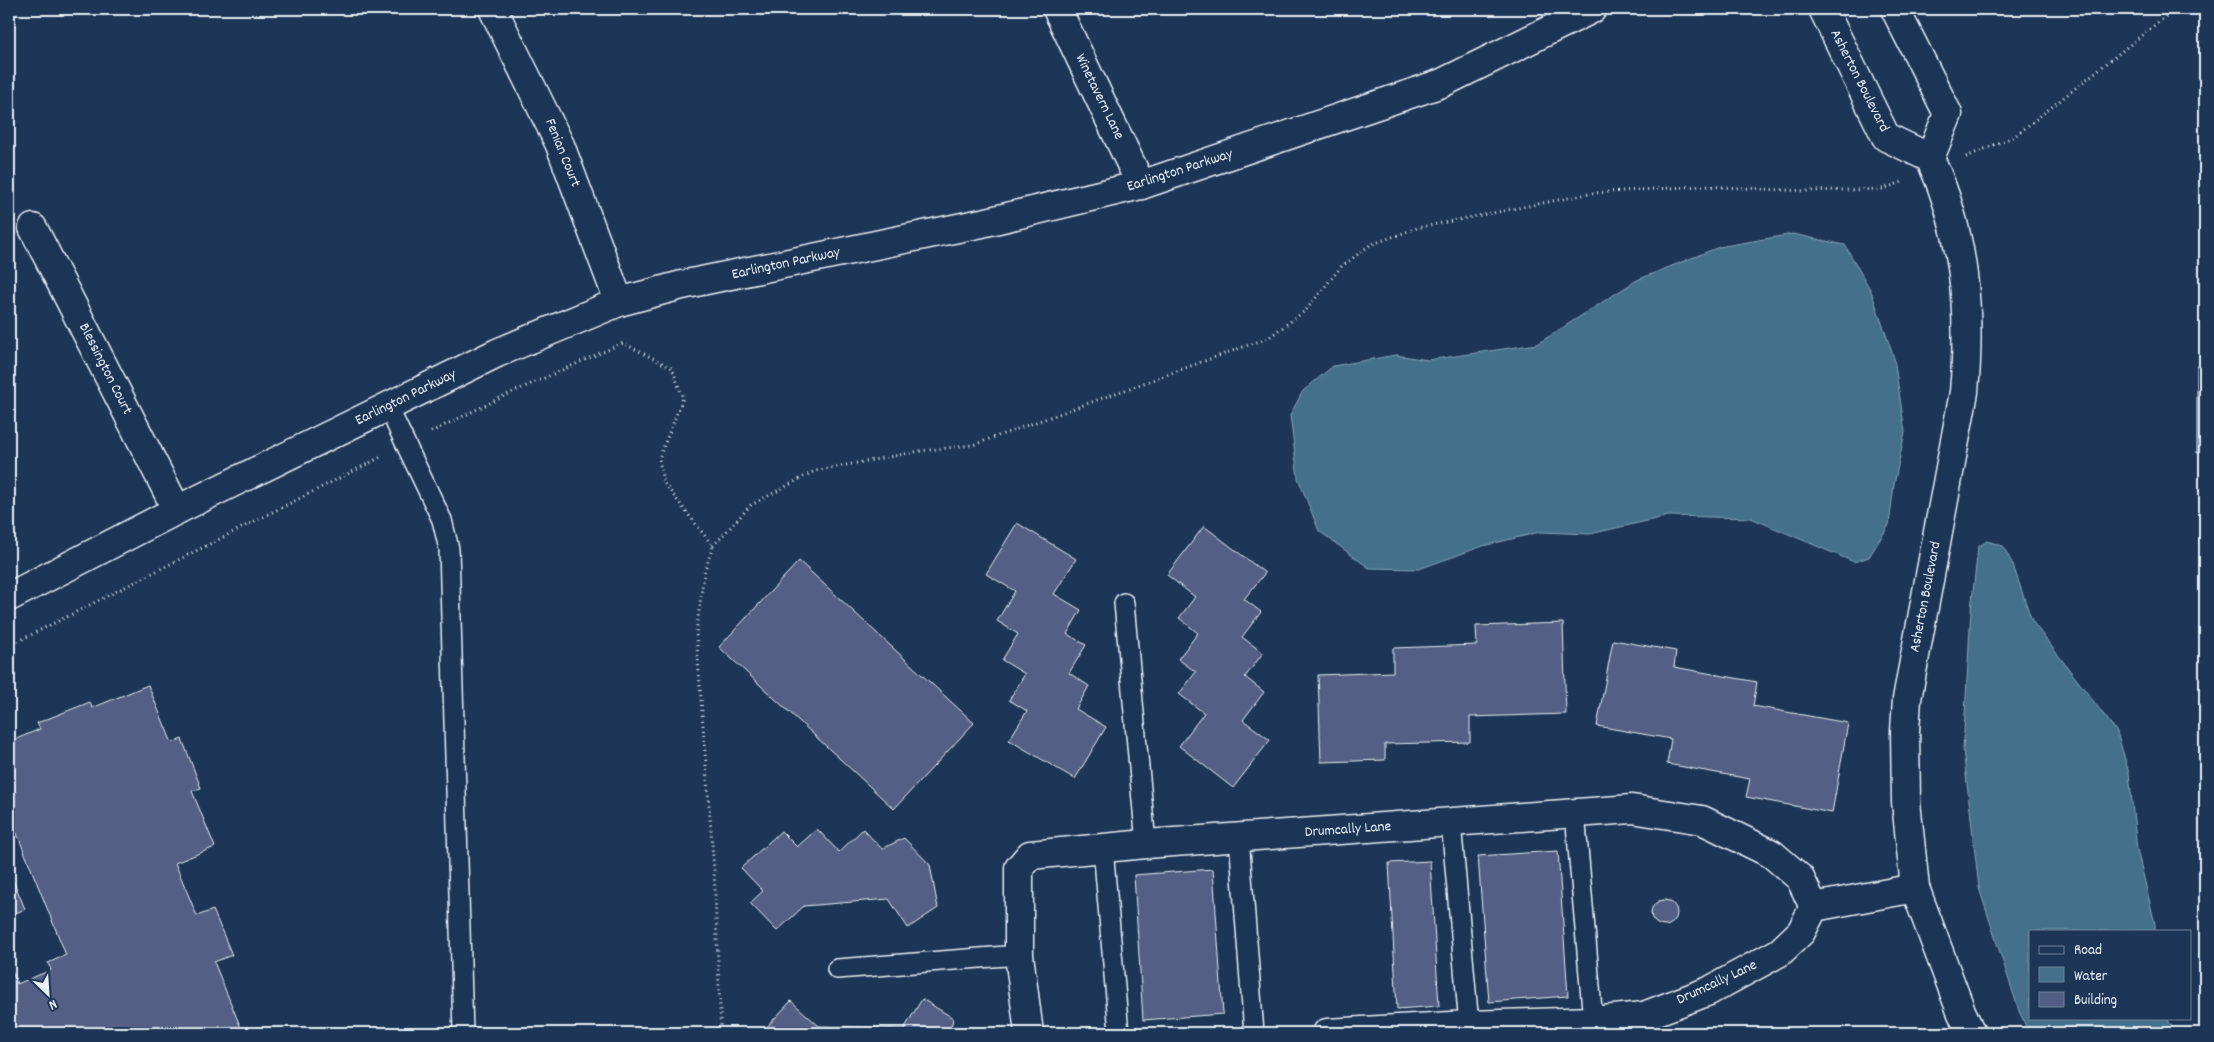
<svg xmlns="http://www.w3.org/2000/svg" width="2214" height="1042" font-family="Dekko,sans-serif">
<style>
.water{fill:#45708c;stroke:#86a4b7}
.building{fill:#535e85;stroke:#e8f1f8}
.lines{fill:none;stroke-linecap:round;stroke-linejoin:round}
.lane-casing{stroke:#e8f1f8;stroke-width:22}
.street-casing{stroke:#e8f1f8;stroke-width:31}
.secondary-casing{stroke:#e8f1f8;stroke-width:31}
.path{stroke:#e8f1f8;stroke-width:3;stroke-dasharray:1 4;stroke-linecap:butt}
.lane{stroke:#1d3557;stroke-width:19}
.street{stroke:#1d3557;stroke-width:28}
.secondary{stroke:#1d3557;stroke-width:28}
.labels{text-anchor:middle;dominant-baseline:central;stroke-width:4;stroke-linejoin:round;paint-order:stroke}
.street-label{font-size:15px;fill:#e8f1f8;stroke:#1d3557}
</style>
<rect width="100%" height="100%" fill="#1d3557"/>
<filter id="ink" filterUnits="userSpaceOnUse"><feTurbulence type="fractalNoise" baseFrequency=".02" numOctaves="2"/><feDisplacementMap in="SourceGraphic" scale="10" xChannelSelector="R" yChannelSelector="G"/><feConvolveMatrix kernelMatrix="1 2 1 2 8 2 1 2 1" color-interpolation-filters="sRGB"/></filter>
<g filter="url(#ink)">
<g class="water">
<polygon points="1793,234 1845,245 1871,291 1894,358 1905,432 1894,485 1889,525 1869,557 1854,562 1751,518 1669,516 1590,534 1540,532 1483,546 1419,569 1369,568 1319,531 1298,478 1290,415 1303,391 1333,366 1396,355 1428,360 1537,344 1637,280 1719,247"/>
<polygon points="1987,541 2003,546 2013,565 2032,621 2117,732 2129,773 2137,849 2155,924 2155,931 2030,931 2030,1018 2167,1018 2175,1033 2029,1033 2019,1011 1979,888 1963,749 1971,610 1978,547"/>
</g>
<g class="building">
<polygon points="2203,333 2205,333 2205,476 2201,476 2201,452 2197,453 2197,365 2204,366"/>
<polygon points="1017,523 1076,559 1054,594 1081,610 1067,634 1086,645 1069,673 1089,686 1076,709 1106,727 1075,779 1009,740 1027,711 1009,700 1025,674 1002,660 1018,634 997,621 1015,591 986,574"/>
<polygon points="1204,526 1265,573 1244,599 1261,612 1242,637 1263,653 1245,677 1264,692 1243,720 1270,740 1233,788 1179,746 1204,713 1179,694 1196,672 1178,659 1198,633 1179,618 1195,597 1167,575"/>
<polygon points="799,561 974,723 894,809 719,647"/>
<polygon points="1563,623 1566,714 1470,717 1470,742 1385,744 1385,760 1321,762 1318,675 1393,672 1393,648 1477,645 1476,626"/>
<polygon points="1613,640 1676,651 1674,667 1757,682 1753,706 1848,723 1832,813 1746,797 1750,779 1667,764 1671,739 1597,726"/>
<polygon points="148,685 172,743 182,739 201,788 192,791 215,847 175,863 197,916 213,910 232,955 214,962 243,1033 9,1033 9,963 17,984 51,970 48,963 66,955 9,814 9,742 40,729 37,723 90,702 92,708"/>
<polygon points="817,829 839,852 863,829 882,849 904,838 930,865 938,908 908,928 889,899 804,906 777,931 750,903 763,891 741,868 781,831 797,847"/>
<polygon points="1558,851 1568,996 1489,1002 1478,856"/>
<polygon points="1430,861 1439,1006 1397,1009 1389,863"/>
<polygon points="1213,869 1223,1014 1143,1020 1134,875"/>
<polygon points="9,870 25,909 9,916"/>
<circle cx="1664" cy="913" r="13"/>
<polygon points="922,999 953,1018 950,1033 766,1033 763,1031 791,1001 819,1026 904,1029"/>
</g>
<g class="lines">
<g class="lane-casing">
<g id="lane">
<polyline points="388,407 442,520 449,549 463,1033"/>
<polyline points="1124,603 1146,844"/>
<polyline points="1575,813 1593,1021"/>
<polyline points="1451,822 1469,1025"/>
<polyline points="1239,837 1254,1033"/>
<polyline points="1103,848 1119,1033"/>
<polyline points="837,969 1019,955"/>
</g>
</g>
<g class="street-casing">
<g id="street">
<polyline points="493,9 560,145 619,302"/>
<polyline points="1057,9 1141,185"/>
<path d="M 1823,9 L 1886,137 L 1930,158 C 1965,234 1971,310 1964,392 L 1907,699 L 1905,731 L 1906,802 L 1915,888 L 1961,1011 L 1971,1033"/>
<polyline points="1895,9 1948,114 1930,158"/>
<polyline points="33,228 177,510"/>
<polyline points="1814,907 1915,888"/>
<polyline points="1029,1033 1019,955 1019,868 1030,855 1146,844 1632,809 1702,820 1772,854 1800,878 1814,907"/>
<polyline points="1327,1033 1469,1025 1593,1021 1644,1016 1709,991 1780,952 1801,932 1814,907"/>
</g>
</g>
<g class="secondary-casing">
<polyline id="secondary" points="9,597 177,510 497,353 619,302 682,285 982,223 1141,185 1442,83 1592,9"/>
</g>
<g class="path">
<polyline points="1966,157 2015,136 2175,9"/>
<polyline points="431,432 504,396 623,343 672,368 683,398 659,458 663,482 713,546 704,573 696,633 714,870 721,1033"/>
<polyline points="713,546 751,505 815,471 920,451 973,445 1268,338 1306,310 1341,267 1370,245 1417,228 1593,193 1700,186 1806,191 1883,189 1905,181"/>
<polyline points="9,646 383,456"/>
</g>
<use href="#lane" class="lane"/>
<use href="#street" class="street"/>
<use href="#secondary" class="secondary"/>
</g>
</g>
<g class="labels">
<g class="street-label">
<text transform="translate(1859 81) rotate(63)">Asherton Boulevard</text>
<text transform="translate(1099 97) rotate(64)">Winetavern Lane</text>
<text transform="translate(562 153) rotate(68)">Fenian Court</text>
<text transform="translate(1180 171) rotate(-18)">Earlington Parkway</text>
<text transform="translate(786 264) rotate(-12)">Earlington Parkway</text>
<text transform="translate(105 369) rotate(63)">Blessington Court</text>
<text transform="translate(406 398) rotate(-26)">Earlington Parkway</text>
<text transform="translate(1926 597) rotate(-79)">Asherton Boulevard</text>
<text transform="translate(1348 830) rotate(-4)">Drumcally Lane</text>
<text transform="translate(1717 983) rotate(-25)">Drumcally Lane</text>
</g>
</g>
<rect width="2214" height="1042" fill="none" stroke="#1d3557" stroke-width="30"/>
<rect x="15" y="15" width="2184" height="1012" fill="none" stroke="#e8f1f8" stroke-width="2" filter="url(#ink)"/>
<rect x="2029" y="930" width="162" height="90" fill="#1d3557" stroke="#6e8097"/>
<rect x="2039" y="946" width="25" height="8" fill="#1d3557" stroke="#6e8097"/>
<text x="2074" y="954" font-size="15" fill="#e8f1f8">Road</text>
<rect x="2039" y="967" width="25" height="15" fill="#45708c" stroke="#6e8097"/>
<text x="2074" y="980" font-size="15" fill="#e8f1f8">Water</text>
<rect x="2039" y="992" width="25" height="15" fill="#535e85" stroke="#6e8097"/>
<text x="2074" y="1004" font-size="15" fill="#e8f1f8">Building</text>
<g transform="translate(48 994) rotate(155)" stroke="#1d3557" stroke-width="4" paint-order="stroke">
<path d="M0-4L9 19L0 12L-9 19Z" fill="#e8f1f8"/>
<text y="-8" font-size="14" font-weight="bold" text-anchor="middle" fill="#e8f1f8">N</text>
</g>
</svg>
